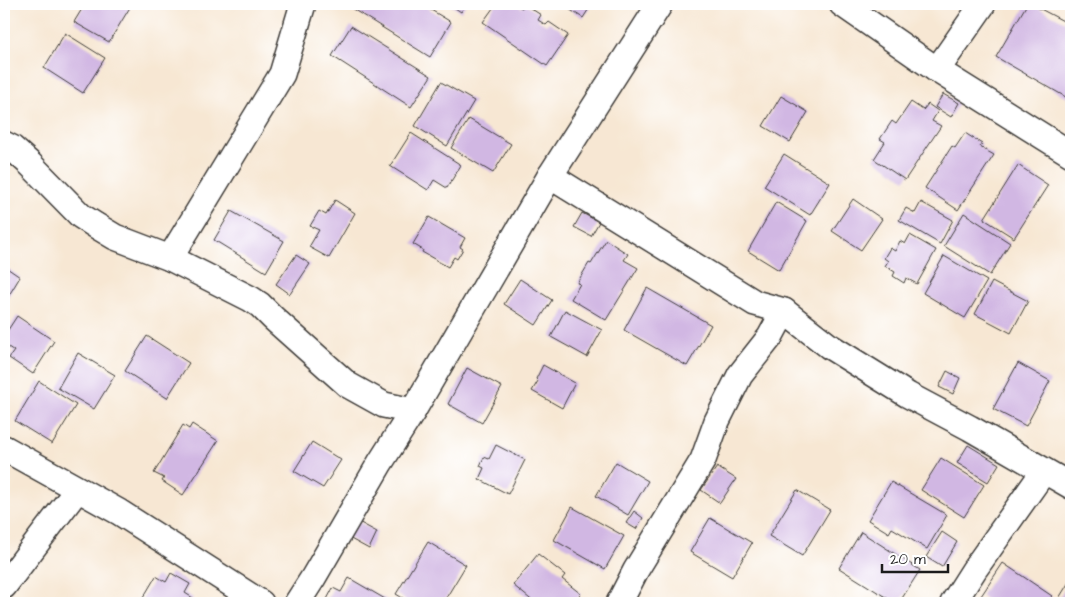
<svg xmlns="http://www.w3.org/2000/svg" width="1075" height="607" font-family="'Architects Daughter',sans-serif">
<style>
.building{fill:#d1b7e3}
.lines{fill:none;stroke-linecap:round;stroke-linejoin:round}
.minor-casing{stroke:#3d3a37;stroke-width:28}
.minor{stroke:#fff;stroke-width:25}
</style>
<rect width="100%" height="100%" fill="#fff"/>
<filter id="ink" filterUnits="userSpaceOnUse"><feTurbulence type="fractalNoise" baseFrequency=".02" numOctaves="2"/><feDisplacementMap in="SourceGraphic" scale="10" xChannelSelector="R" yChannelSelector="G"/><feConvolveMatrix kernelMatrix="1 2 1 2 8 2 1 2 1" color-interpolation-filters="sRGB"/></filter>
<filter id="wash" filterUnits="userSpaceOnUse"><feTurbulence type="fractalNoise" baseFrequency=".0096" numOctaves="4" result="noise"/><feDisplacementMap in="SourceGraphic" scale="20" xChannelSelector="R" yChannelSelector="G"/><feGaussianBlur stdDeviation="1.12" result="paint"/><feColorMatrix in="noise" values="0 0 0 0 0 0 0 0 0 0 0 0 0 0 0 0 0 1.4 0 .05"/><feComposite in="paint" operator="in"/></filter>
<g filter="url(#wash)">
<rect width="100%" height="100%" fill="#f7e7d3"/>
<g id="blocks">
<g class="building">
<polygon points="85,4 132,4 109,42 74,22"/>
<polygon points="354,4 421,4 451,22 430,57 351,8"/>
<polygon points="449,4 466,4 461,12"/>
<polygon points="496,4 514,4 522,8 524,4 541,15 538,20 546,25 549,22 568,35 547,66 483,22"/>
<polygon points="561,4 592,4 583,18"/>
<polygon points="1027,4 1031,4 1071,25 1071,100 996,57"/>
<polygon points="351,26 431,76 411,107 332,56"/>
<polygon points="65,33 105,58 83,93 44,68"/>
<polygon points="441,82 474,101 447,146 415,126"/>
<polygon points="943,94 959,103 951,117 935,107"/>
<polygon points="781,96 808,112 790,142 763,126"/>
<polygon points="911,102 923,110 928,104 938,111 932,121 941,126 905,180 874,159 885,142 880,139 892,121 896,124"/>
<polygon points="469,119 511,144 493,173 451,148"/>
<polygon points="411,133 461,165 447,188 434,180 428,190 390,166"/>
<polygon points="965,133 982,144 980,147 994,155 958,210 925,188 952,146 955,148"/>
<polygon points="784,154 830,183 810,215 764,186"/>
<polygon points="1018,165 1048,185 1014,238 984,219"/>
<polygon points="853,199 882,219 861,250 832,231"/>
<polygon points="335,200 355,213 329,258 309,247 319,230 310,226 319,211 326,215"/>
<polygon points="776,202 807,221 779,270 748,251"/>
<polygon points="921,202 953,220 940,244 899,220 906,208 915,213"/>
<polygon points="231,211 284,241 266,272 214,240"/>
<polygon points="582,213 599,222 591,236 574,227"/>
<polygon points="964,213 1010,243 990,275 944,246"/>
<polygon points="429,217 465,238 460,247 463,249 457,259 454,257 448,267 422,252 423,250 413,244"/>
<polygon points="910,235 936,250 917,284 906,278 904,283 893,276 895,272 885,266 888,261 884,258 890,248 895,251 900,241 905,244"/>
<polygon points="606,240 628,254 624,260 638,268 606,320 571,299 580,284 577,283 589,263 591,264"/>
<polygon points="296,255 310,264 290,294 276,284"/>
<polygon points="944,256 987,281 965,318 923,293"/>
<polygon points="4,266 20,277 6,300 4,299"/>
<polygon points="520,279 552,300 536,325 504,304"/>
<polygon points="992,282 1028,301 1011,333 975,314"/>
<polygon points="647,288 711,325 687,366 624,330"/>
<polygon points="565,310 602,330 587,357 551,337"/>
<polygon points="17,316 54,341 33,374 9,358 14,351 4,344 4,336"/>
<polygon points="147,336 189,363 167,398 125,371"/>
<polygon points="78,353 115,375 94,409 58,388"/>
<polygon points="1018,363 1050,381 1026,426 993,409"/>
<polygon points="543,365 575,383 562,408 532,391 538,381 536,379"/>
<polygon points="467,368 502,387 482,423 448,404"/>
<polygon points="947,371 960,378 953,394 939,387"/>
<polygon points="39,381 76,405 52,444 15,421"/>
<polygon points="192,424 218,441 183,495 162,481 164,478 154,473 183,425 189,429"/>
<polygon points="312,442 341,460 323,488 294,471"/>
<polygon points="496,445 525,460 508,494 479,479 484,468 480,466 484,457 489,459"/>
<polygon points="968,445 999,464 988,482 957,463"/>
<polygon points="941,458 984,485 964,517 921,490"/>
<polygon points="616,462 648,481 628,515 596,496"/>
<polygon points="717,467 736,479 720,503 701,490"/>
<polygon points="891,482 947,515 927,549 892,528 889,533 868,520"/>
<polygon points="797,490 830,510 802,556 769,536"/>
<polygon points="572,507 624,536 605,569 554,540"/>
<polygon points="634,511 643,518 636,529 626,523"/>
<polygon points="710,518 752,543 732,577 690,552"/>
<polygon points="355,520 377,532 369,549 347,537"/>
<polygon points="861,532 920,570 899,603 895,603 839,568"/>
<polygon points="942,532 957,542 942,567 926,557"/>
<polygon points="428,542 466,565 443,603 411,603 396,594"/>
<polygon points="538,554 565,575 562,579 581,594 573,603 535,603 513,585"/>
<polygon points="1003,563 1052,596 1047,603 992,603 981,596"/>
<polygon points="171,573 190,584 185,593 193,598 190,603 140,603 156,576 166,582"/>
<polygon points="349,578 392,603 325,603 333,588 341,592"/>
<polygon points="1069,582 1071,584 1071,603 1056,603"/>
</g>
</g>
</g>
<g filter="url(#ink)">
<use href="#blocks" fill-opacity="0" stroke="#3d3a37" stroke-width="1"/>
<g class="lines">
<g class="minor-casing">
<g id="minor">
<polyline points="842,4 937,70 1071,154"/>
<polyline points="937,70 983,4"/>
<polyline points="4,144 12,148 30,164 81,216 95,225 115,237 170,258 251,299 260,305 273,318 348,385 384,405 413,411"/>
<polyline points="550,176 755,303 784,311 829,346 908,395 970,428 1071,486"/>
<polyline points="170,258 282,74 303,4"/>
<polyline points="4,448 119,512 261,603"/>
<polyline points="4,586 77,490"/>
<polyline points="297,603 313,578 380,463 413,411 550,176 660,4"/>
<polyline points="619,603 636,570 703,460 717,421 740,375 770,337 784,311"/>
<polyline points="953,603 974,570 1044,471"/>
</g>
</g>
<use href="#minor" class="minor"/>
</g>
</g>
<rect width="1075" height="607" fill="none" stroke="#fff" stroke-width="20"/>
<path d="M882 564v8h66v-8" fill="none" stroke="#1c1c1c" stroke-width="2.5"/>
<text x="890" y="564" font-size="15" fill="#1c1c1c" stroke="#ffffff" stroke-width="4" paint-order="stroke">20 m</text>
</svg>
